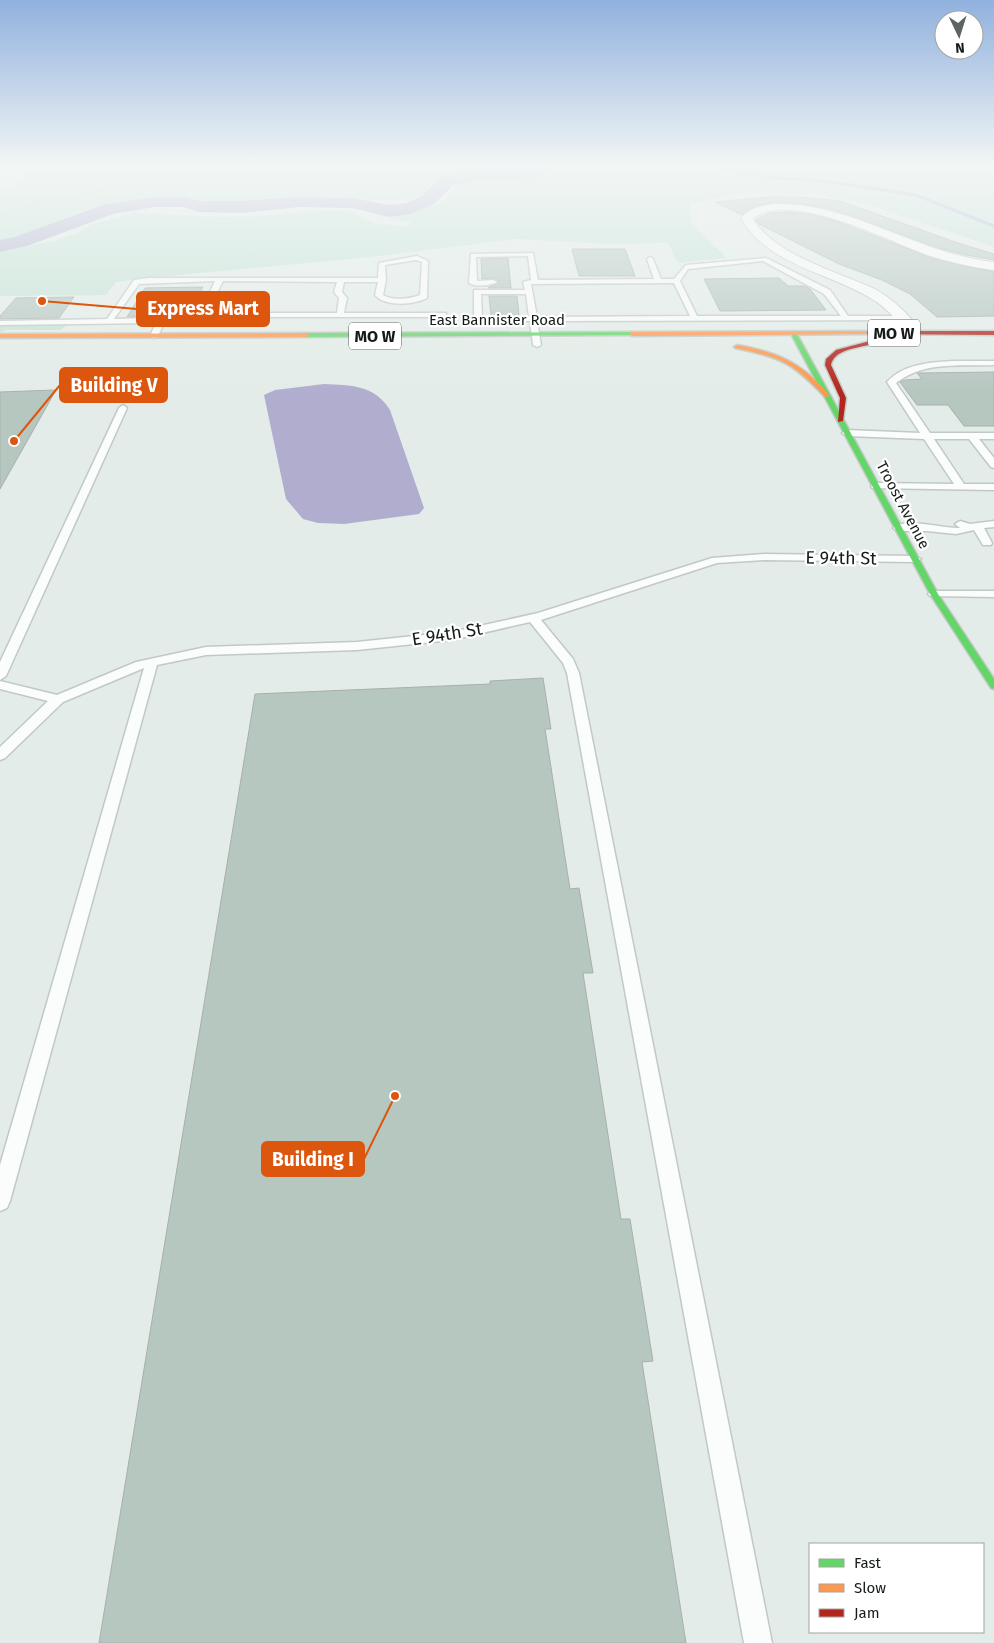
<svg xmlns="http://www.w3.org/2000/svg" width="994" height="1643" font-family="'Fira Sans',sans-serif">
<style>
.green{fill:#c5e2d5}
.water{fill:#b0adcf}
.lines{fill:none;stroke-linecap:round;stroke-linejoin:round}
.stream{stroke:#b0adcf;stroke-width:3}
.river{fill:#b0adcf;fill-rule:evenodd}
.building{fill:#b6c7c0;stroke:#a8afac}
.lane-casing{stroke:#c1c9c5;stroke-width:3}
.street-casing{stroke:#c1c9c5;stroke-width:2}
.fast-casing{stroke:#c1c9c5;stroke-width:3}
.slow-casing{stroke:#c1c9c5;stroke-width:3}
.jam-casing{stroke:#c1c9c5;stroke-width:3}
.path{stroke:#c8caca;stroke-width:1;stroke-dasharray:1 1;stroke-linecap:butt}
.lane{fill:#fbfcfc;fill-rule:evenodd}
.street{fill:#fbfcfc;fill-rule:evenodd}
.fast{fill:#63d668;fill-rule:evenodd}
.slow{fill:#ff974d;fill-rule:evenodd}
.jam{fill:#b3261e;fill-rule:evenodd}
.labels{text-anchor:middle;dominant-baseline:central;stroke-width:4.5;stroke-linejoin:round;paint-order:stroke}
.far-street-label{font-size:15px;fill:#151b18;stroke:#fff}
.shield{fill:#fff;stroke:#5b5f5d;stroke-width:1}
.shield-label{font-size:16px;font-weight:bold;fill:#151b18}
.street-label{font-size:18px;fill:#151b18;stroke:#fff}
.leader{fill:none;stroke:#dd560d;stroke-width:2}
.callout-dot{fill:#dd560d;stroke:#fff;stroke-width:2}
.callout{fill:#dd560d;stroke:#dd560d;stroke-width:2}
.callout-label{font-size:19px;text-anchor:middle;font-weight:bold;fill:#fff}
</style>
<rect width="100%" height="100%" fill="#e3ece8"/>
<g class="green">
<polygon points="51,164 540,164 507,170 461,173 440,178 423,195 405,200 367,200 337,196 230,202 167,198 136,201 86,209 20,237 0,241 0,191 13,189 30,172"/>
<polygon points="623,164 994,164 994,247 867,204 810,193 746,192 690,204 691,223 727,258 678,263 668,243 609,244 516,239 370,257 146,278 116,282 106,295 0,296 0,252 57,240 77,233 92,224 133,213 221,217 260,216 330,210 350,212 375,223 406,227 411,222 390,220 391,215 413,212 432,206 445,200 461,183 487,178 544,175 571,167"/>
<polygon points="0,325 67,325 60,330 5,330 3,332 0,332"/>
</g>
<path class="water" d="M 324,384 C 350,385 375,385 390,410 L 424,508 L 419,514 L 344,524 L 318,523 L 303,519 L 286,499 L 264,395 L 275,390 Z"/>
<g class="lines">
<polyline class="stream" points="701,164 765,177 831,182 916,195 994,226"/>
<polygon class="river" points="539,164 562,164 560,167 536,177 473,181 453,185 434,204 410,214 389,217 353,208 299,207 242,213 199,212 184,207 155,207 113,214 27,246 0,252 0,240 15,237 102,205 155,197 185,197 200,201 242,201 299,197 353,198 389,205 406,203 422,196 441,177 473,171 533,167"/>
</g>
<g class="building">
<polygon points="768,197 800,197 840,201 958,243 994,254 994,260 966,255 939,248 831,209 803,204 774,202 756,206 742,215 715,202"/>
<polygon points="790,212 813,215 838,222 935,259 994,272 994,316 937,317 910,294 882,280 839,264 759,224 756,220 770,213"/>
<polygon points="572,249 625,249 635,276 579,276"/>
<polygon points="508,258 511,288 488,288 499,281 493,278 482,279 481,259"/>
<polygon points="779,278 788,286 805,286 810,289 826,310 720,311 704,279"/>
<polygon points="203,287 188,315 127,317 145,288"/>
<polygon points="489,296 517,296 519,315 491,315"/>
<polygon points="74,297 59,318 0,319 0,316 16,298"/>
<polygon points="994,372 994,426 964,426 948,405 917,405 900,382 905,380 922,379 917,373 919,373"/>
<polygon points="56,390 0,489 0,392"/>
<polygon points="543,678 551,729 545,729 570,889 579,888 593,973 583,973 621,1219 630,1219 653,1361 642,1362 686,1643 99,1643 255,694 490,684 490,681"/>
</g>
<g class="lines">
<g class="lane-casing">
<g id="lane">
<path d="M 533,253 L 538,280 L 654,279 L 647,259 L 650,257 L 653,259 L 661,279 L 674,279 L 686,265 L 766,258 L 830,290 L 848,316 L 903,316 L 907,318 L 903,320 L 537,321 L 541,345 L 537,347 L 533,345 L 530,321 L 478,321 L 474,319 L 474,290 L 525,290 L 523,282 L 531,280 L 528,256 L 476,257 L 477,281 L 493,280 L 497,282 C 491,286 475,287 469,283 L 471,254 ZM 763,261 L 824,294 L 841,316 L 697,316 L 680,281 L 688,269 ZM 674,283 L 690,316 L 537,317 L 531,284 ZM 481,294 L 526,294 L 529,317 L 482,317 Z"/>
<path d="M 417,256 L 428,261 L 427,298 C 414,305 385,307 375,295 L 378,282 L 344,282 L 342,292 L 347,298 L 344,313 L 446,313 L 446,317 L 203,317 L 187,322 L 164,323 L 158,336 L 154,338 L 150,336 L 156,323 L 0,325 L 0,321 L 107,319 L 134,280 L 148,278 L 378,278 L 379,263 ZM 416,260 L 422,262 L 420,295 C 410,299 392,301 383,295 L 386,280 L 385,265 ZM 215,281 L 202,309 L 193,317 L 114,319 L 139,284 ZM 223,281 L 337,282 L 334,292 L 339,298 L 337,313 L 207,313 Z"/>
<path d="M 954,361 L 994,361 L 994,365 C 961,366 923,361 896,383 L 930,433 L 994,433 L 994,439 L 979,439 L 994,458 L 994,468 L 991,467 L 969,439 L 934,439 L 964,484 L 994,484 L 994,490 L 872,488 L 871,486 L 876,483 L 954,484 L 924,439 L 847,436 L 842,433 L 847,430 L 920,433 L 887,382 C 903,364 931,362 954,361 Z"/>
<polygon points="123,405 127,408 6,676 0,680 0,662 119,408"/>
<path d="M 960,521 L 970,524 L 994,521 L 994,527 L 984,528 L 992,543 L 991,545 L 983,545 L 974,530 L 956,534 L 927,531 L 898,531 L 893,528 C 905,517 944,529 960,528 L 955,524 Z"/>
<polygon points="764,554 915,556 921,559 915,562 764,560 717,563 541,620 573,659 579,673 772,1643 744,1643 567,673 563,663 530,622 452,640 357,650 206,655 157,665 10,1201 7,1208 0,1211 0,1165 144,668 63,702 5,758 0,760 0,747 48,701 0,689 0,681 57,695 136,662 206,647 357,642 452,632 538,613 712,558"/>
<polygon points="934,591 994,591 994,597 930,596 928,594 930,592"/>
</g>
</g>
<g class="street-casing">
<path id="street" d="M 774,204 C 852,202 917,254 994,262 L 994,270 C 971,267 949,262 927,255 C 888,241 789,189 753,219 C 774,255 838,272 875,289 C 894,300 910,315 922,333 L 920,336 L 910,336 C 899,322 887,308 872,299 C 829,272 768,266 741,218 C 750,208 762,206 774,204 Z"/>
</g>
<g class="fast-casing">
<g id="fast">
<polygon points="632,332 634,333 634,335 306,337 303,335 306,333"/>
<polygon points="794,332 797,334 938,594 994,679 994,689 991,688 930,594 791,334"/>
</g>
</g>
<g class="slow-casing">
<g id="slow">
<polygon points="869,331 871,332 871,334 632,336 629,334 632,332"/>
<polygon points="0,334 306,333 309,335 306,337 0,338"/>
<path d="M 737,345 C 778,352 803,363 830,396 L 825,397 C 792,362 782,358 735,348 L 734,347 Z"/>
</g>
</g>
<g class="jam-casing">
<g id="jam">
<polygon points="869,331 994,331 994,335 867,334 867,332"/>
<path d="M 870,341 L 873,343 L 872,344 C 859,348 834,349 831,365 L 846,398 L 843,421 L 838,422 L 840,398 L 825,365 L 826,359 L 836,350 Z"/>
</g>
</g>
<polyline class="path" points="0,216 32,205 150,180 265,171 342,177 386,175 410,173 427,164"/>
<use href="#lane" class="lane"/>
<use href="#street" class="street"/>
<use href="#fast" class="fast"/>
<use href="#slow" class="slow"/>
<use href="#jam" class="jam"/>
</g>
<linearGradient id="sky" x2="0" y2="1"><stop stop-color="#91b1de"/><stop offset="0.42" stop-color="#f2f6f5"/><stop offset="1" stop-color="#f2f6f5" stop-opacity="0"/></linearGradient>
<rect width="994" height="394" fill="url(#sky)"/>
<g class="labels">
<g class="far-street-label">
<text x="497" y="320">East Bannister Road</text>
<text transform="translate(903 505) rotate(62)">Troost Avenue</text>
</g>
<g class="shield">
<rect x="868" y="319.5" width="52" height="27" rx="4"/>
<rect x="349" y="322.5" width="52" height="27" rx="4"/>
</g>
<g class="shield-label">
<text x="894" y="333">MO W</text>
<text x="375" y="336">MO W</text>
</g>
<g class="street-label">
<text transform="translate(841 558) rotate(1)">E 94th St</text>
<text transform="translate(447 634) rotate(-9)">E 94th St</text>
</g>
</g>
<path class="leader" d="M42 301L137 309M14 441L60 385M395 1096L364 1159"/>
<g class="callout-dot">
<circle cx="42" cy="301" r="5"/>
<circle cx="14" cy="441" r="5"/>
<circle cx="395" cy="1096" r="5"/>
</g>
<g class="callout">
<rect x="137" y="292" width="132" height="34" rx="5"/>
<rect x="60" y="368" width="107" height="34" rx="5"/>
<rect x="262" y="1142" width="102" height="34" rx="5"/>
</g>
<g class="callout-label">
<text x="203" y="315">Express Mart</text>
<text x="114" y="392">Building V</text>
<text x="313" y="1166">Building I</text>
</g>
<rect x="809" y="1543" width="175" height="90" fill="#ffffff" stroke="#a1a4a3"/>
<rect x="819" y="1559" width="25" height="8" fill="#63d668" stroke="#a1a4a3"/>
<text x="854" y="1568" font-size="15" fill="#151b18">Fast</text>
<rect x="819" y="1584" width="25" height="8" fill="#ff974d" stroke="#a1a4a3"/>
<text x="854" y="1593" font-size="15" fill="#151b18">Slow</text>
<rect x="819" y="1609" width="25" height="8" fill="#b3261e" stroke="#a1a4a3"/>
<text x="854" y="1618" font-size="15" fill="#151b18">Jam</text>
<g transform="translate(959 35) rotate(176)"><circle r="24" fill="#ffffff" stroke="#a1a4a3"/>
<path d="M0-4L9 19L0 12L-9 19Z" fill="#5d6461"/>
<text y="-8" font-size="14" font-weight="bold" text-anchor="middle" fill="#151b18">N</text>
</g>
</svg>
